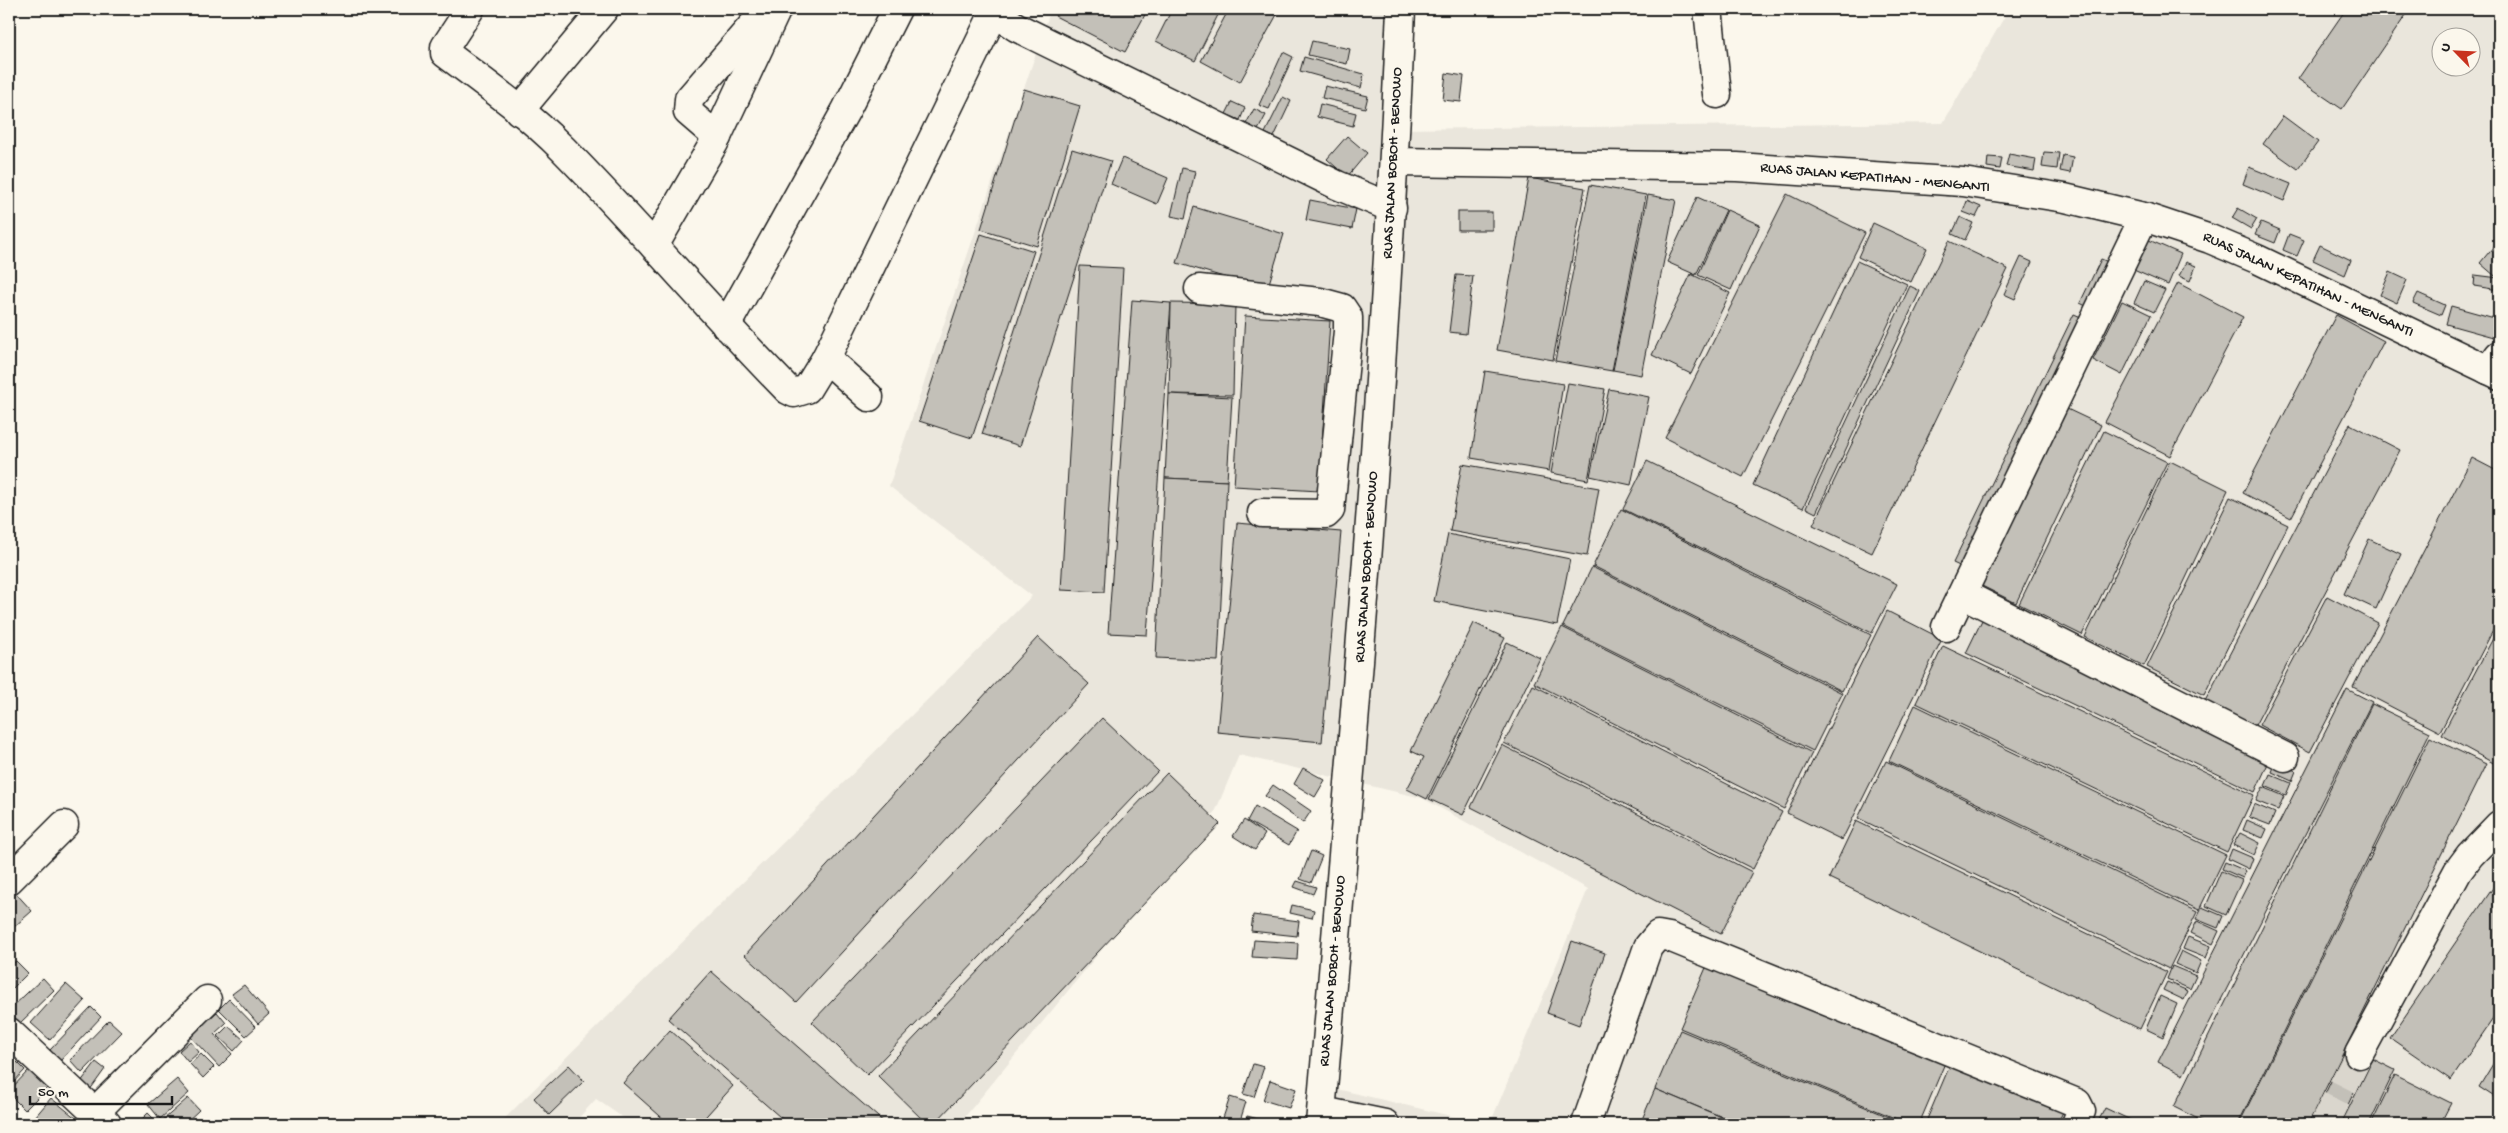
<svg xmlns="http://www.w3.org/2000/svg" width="2508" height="1133" font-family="'Gochi Hand',sans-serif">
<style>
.built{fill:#eae6dc;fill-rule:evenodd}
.building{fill:#c3c0b8;stroke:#1c1c1c}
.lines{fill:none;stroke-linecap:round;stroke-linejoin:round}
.minor-tunnel{stroke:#dad6cd;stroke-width:28;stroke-dasharray:28 14;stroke-linecap:butt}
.minor-casing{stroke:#1c1c1c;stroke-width:31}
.major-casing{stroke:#1c1c1c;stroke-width:31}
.minor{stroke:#fbf7ec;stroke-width:28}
.major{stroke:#fbf7ec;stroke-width:28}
.labels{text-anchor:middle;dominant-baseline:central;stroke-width:5;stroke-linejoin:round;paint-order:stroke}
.street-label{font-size:15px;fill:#1c1c1c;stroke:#fbf7ec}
</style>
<rect width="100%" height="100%" fill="#fbf7ec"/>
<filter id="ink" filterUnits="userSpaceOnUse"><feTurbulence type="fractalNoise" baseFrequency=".02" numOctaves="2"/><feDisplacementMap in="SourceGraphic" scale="10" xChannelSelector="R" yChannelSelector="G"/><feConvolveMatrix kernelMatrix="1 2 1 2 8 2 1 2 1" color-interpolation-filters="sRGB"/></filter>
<g filter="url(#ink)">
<g class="built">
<path d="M 1051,9 L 1401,9 L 1396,129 L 1943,123 L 2009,9 L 2499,9 L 2499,1124 L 1490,1124 L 1588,889 L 1422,798 L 1239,755 L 1216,810 L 959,1124 L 632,1124 L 596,1099 L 573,1124 L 499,1124 L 1032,596 L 889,486 ZM 2440,38 L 2470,38 L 2470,68 L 2440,68 Z"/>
<polygon points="1324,1086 1485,1124 1320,1124"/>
</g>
<g class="building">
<polygon points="1059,9 1148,9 1125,52 1055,16"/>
<polygon points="1172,9 1221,9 1195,61 1156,41"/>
<polygon points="1229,9 1280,9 1240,82 1201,61"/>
<polygon points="2346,9 2410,9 2342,109 2298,79"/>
<polygon points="1312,41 1350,49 1347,64 1308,55"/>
<polygon points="1283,52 1293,57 1269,109 1259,105"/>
<polygon points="1304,57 1364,74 1361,88 1300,71"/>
<polygon points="1446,73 1464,76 1461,102 1443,100"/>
<polygon points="1325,86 1368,96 1365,108 1322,98"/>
<polygon points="1024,89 1080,106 1037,246 981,229"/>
<polygon points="1283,97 1291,101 1274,137 1265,133"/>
<polygon points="1232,102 1245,108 1240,120 1226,114"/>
<polygon points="1320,104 1356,113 1353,126 1317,117"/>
<polygon points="1254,109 1266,115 1258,130 1246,124"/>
<polygon points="2283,116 2318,142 2298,169 2263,144"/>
<polygon points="1347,136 1367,153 1347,177 1327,159"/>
<polygon points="1072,149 1111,161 1020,446 982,434"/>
<polygon points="2044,152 2059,153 2057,169 2042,167"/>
<polygon points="2009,154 2036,159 2034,171 2006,166"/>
<polygon points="2063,155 2073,157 2070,173 2060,171"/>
<polygon points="1988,157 2002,158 2000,169 1987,167"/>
<polygon points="1122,158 1168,178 1157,204 1111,184"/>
<polygon points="2249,167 2291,184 2284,201 2243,184"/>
<polygon points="1182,168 1195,171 1185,219 1171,216"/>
<polygon points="1529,178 1585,188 1553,360 1497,350"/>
<polygon points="1590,185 1646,195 1612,371 1555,361"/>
<polygon points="1787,194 1865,233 1743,477 1665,438"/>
<polygon points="1648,195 1676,200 1641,375 1613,370"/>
<polygon points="1697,197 1726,210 1696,275 1667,262"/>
<polygon points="1310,200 1356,209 1352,229 1306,220"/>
<polygon points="1967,201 1981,207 1976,217 1963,212"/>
<polygon points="1194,207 1284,234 1267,290 1177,263"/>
<polygon points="2238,208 2257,219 2251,229 2232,218"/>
<polygon points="1727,210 1760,225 1731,290 1698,275"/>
<rect x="1458" y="212" width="34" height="18"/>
<polygon points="1960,217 1973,223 1965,240 1952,234"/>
<polygon points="2261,222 2280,230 2275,243 2255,235"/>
<polygon points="1873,223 1927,248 1911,282 1858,257"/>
<polygon points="981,234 1034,251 972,438 919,421"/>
<polygon points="2289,234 2304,240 2297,256 2283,250"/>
<polygon points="2142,237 2181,254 2168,285 2129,268"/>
<polygon points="2499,240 2499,271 2495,276 2480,263"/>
<polygon points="1949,241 2008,269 1872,553 1813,525"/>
<polygon points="2320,245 2351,260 2345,275 2313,260"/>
<polygon points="2021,257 2032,262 2015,299 2004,294"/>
<polygon points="2101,259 2111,263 2090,308 2080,303"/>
<polygon points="1857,261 1907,284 1803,508 1753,485"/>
<polygon points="2186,262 2196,266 2190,281 2179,276"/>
<polygon points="1080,266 1123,268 1104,592 1061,590"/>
<polygon points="2390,272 2407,280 2397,303 2380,295"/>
<polygon points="1691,274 1730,293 1691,374 1652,355"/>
<polygon points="1456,275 1473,276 1466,334 1449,332"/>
<polygon points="2475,275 2499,278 2499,290 2474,286"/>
<polygon points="2144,281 2165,290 2154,312 2134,303"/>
<polygon points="2178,283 2243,317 2170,456 2105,422"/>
<polygon points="1910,286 1920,291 1816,513 1806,508"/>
<polygon points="2418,293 2445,305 2441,315 2413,303"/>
<polygon points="1132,300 1171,303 1147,635 1108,633"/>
<polygon points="2122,301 2151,315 2122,375 2093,360"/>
<polygon points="1171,303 1235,304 1233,395 1169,394"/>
<polygon points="2451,306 2498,319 2493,337 2446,324"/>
<polygon points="2074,314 2088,320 1966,569 1953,563"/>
<polygon points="2336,315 2384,341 2291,518 2243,493"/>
<polygon points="1245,316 1330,321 1319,491 1234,486"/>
<polygon points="1485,371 1563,384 1549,471 1471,458"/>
<polygon points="1568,383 1605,389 1588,480 1551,473"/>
<polygon points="1609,389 1649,397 1631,485 1590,476"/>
<polygon points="1169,394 1232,397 1227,481 1165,478"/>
<polygon points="2065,408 2101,425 2016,603 1980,585"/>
<polygon points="2350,424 2400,450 2253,729 2204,703"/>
<polygon points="2104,431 2167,462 2082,635 2019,604"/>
<polygon points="2472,458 2499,472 2499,619 2440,732 2353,687"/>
<polygon points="1647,461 1897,584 1872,633 1623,509"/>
<polygon points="2170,461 2228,490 2144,666 2085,637"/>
<polygon points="1462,464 1599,488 1587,556 1450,531"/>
<polygon points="1165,478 1227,481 1218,661 1156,658"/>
<polygon points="2230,497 2288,525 2204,695 2147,667"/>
<polygon points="1621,509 1871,635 1842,691 1593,566"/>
<polygon points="1237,523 1341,532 1322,742 1217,732"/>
<polygon points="1448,534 1570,559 1557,625 1434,601"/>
<polygon points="2369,539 2401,554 2376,609 2344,594"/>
<polygon points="1592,567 1842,693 1813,751 1563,626"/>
<polygon points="2327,596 2378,623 2310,752 2259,725"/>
<polygon points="1887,611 1942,639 1842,840 1787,813"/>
<polygon points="1983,618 2271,757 2255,792 1966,653"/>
<polygon points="1474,623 1505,638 1427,799 1407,789 1424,757 1411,751"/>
<polygon points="1562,627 1812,753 1784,809 1534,683"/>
<polygon points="2499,627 2499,766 2442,735"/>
<polygon points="1038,637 1089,684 796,1002 745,955"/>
<polygon points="1507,642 1540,658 1463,815 1429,799"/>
<polygon points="1943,646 2254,795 2227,852 1916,703"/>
<polygon points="1533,685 1782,812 1753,869 1504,743"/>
<polygon points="2347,689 2372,702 2183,1075 2158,1062"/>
<polygon points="2372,704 2430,732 2238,1124 2208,1124 2174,1107"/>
<polygon points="1915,705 2226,855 2199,910 1889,761"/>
<polygon points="1102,718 1158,771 867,1075 812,1022"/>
<polygon points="2430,737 2486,764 2308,1124 2239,1124"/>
<polygon points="1502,745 1752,872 1721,934 1471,807"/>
<polygon points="1886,761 2197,912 2169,969 1858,818"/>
<polygon points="2276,762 2296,771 2292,781 2272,772"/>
<polygon points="1303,768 1325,780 1315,797 1294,784"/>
<polygon points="1167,773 1220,824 934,1124 927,1124 878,1076"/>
<polygon points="2270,774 2291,783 2286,795 2265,786"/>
<polygon points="1273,785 1311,811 1303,823 1265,796"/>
<polygon points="2263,787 2284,796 2278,810 2256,801"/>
<polygon points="2254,804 2275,813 2270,825 2249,817"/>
<polygon points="1255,806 1297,831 1289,845 1247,821"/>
<polygon points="1244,820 1265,834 1255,850 1233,836"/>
<polygon points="2247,820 2267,829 2263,838 2243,830"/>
<polygon points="1856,821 2167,972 2140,1029 1829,878"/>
<polygon points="2240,833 2260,843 2254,855 2233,845"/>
<polygon points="2232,849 2253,858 2249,869 2228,859"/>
<polygon points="1311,851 1322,856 1311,883 1300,879"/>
<polygon points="2225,862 2246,871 2243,878 2222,869"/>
<polygon points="2221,871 2242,880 2226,915 2206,906"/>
<polygon points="2499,879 2499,1010 2451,1080 2390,1038"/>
<polygon points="1297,881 1316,887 1313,894 1294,887"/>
<polygon points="12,889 32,911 14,927 9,921 9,891"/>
<polygon points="1292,905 1314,910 1312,918 1290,913"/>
<polygon points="2202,907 2223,916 2218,928 2196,919"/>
<polygon points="1253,915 1299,921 1297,936 1251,931"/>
<polygon points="2197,921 2219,931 2213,944 2191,933"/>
<polygon points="9,937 14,943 9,948"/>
<polygon points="2188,937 2211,946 2206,958 2183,949"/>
<polygon points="1254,940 1298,943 1297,960 1252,957"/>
<polygon points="1572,941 1605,953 1579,1025 1547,1013"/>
<polygon points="2181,951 2201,961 2196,973 2175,964"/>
<polygon points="16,961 28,973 9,992 9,967"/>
<polygon points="1708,963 1945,1063 1919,1124 1909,1124 1680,1028"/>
<polygon points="2172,966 2196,976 2190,989 2167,979"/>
<polygon points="711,971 886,1124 788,1124 668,1019"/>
<polygon points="43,978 54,990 19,1024 9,1014 9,1010"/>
<polygon points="2167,982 2188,991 2184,1000 2163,990"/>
<polygon points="66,984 85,1001 50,1040 31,1023"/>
<polygon points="244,985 269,1014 258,1024 232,994"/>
<polygon points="2160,996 2177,1004 2163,1037 2146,1029"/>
<polygon points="229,999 256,1027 246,1036 219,1009"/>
<polygon points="91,1007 101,1017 60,1061 50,1050"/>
<polygon points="217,1012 226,1023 214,1034 232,1054 219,1067 190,1036"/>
<polygon points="109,1020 122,1032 82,1073 70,1060"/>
<polygon points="228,1026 244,1040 234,1051 218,1036"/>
<polygon points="670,1030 733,1086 699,1124 669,1124 623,1083"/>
<polygon points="1680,1030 1906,1124 1739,1124 1655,1089"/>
<polygon points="190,1041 199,1052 188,1062 179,1051"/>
<polygon points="2346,1049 2369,1060 2339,1124 2311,1124"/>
<polygon points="201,1054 214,1067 203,1078 190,1064"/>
<polygon points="2499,1054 2499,1100 2479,1087"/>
<polygon points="2373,1059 2395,1070 2369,1124 2341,1124"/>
<polygon points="17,1062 25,1070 9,1087 9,1069"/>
<polygon points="96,1062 105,1069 87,1094 77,1087"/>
<polygon points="1253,1064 1264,1067 1254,1097 1243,1094"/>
<polygon points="569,1065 584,1081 549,1115 534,1098"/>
<polygon points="1950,1065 2063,1112 2057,1124 1925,1124"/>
<polygon points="29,1070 47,1088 25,1110 9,1094 9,1091"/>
<polygon points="2395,1075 2451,1103 2440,1124 2371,1124"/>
<polygon points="177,1079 189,1093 160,1119 148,1104"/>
<polygon points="1270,1080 1296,1089 1289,1108 1263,1100"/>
<polygon points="1655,1089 1738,1124 1640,1124"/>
<polygon points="1230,1097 1246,1102 1239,1124 1221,1124"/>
<polygon points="51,1098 77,1119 73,1124 29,1124"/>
<polygon points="188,1098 199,1110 184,1124 166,1124 162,1121"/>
<polygon points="2105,1108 2139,1124 2097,1124"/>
<polygon points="148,1113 158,1123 137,1124"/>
<polygon points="1247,1116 1277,1124 1245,1124"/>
</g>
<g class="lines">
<polyline class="minor-tunnel" points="2324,1124 2359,1054"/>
<g class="minor-casing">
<g id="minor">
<path d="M 470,9 L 445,47 L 445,53 C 485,83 527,113 563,149 C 640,227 711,312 788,390 L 794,393 L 807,389 L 826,358 L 996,9"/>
<polyline points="990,9 1016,27 1337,185 1392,208"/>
<polyline points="1708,9 1717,94"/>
<polyline points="519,111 604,9"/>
<polyline points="717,137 688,112 689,99 767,9"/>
<polyline points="654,246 714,143 777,9"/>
<polyline points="1199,289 1320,302 1342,308 1348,317 1348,331 1330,510 1326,514 1262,513"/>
<polyline points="726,326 846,110 897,9"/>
<polyline points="826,358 869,397"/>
<polyline points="2488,370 2499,355"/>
<polyline points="1963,594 2285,757"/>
<polyline points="1946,627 2144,217"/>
<polyline points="9,880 64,825"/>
<polyline points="9,1032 107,1124"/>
<polyline points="2359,1054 2458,871 2470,855 2499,825"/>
<polyline points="1322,1111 1385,1124"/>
<polyline points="95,1112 207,1000"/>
<polyline points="1586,1124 1648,947 1658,935 1669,937 2077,1103 2081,1111 2076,1124"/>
</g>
</g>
<g class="major-casing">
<g id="major">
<polyline points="1394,162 1737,167 1963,182 2065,198 2144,217 2210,239 2257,259 2499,375"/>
<path d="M 1320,1124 C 1352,753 1385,381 1401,9"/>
</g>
</g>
<use href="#minor" class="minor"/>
<use href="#major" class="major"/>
</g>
</g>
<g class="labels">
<g class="street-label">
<text transform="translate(1393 163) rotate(-87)">RUAS JALAN BOBOH - BENOWO</text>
<text transform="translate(1875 178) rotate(5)">RUAS JALAN KEPATIHAN - MENGANTI</text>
<text transform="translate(2308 285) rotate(25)">RUAS JALAN KEPATIHAN - MENGANTI</text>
<text transform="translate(1367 567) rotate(-86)">RUAS JALAN BOBOH - BENOWO</text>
<text transform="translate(1333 971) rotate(-85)">RUAS JALAN BOBOH - BENOWO</text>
</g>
</g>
<rect width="2508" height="1133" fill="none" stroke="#fbf7ec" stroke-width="30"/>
<rect x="15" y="15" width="2478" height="1103" fill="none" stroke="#1c1c1c" stroke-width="2" filter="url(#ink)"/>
<g transform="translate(2456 52) rotate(294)"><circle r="24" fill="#fbf7ec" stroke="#a29f99"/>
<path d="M0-4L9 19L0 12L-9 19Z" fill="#c8321e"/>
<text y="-8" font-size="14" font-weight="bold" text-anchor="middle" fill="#1c1c1c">U</text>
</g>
<path d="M30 1096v8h142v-8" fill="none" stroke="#1c1c1c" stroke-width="2.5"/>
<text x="38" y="1096" font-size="15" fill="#1c1c1c" stroke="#fbf7ec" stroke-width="4" paint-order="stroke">50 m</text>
</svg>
